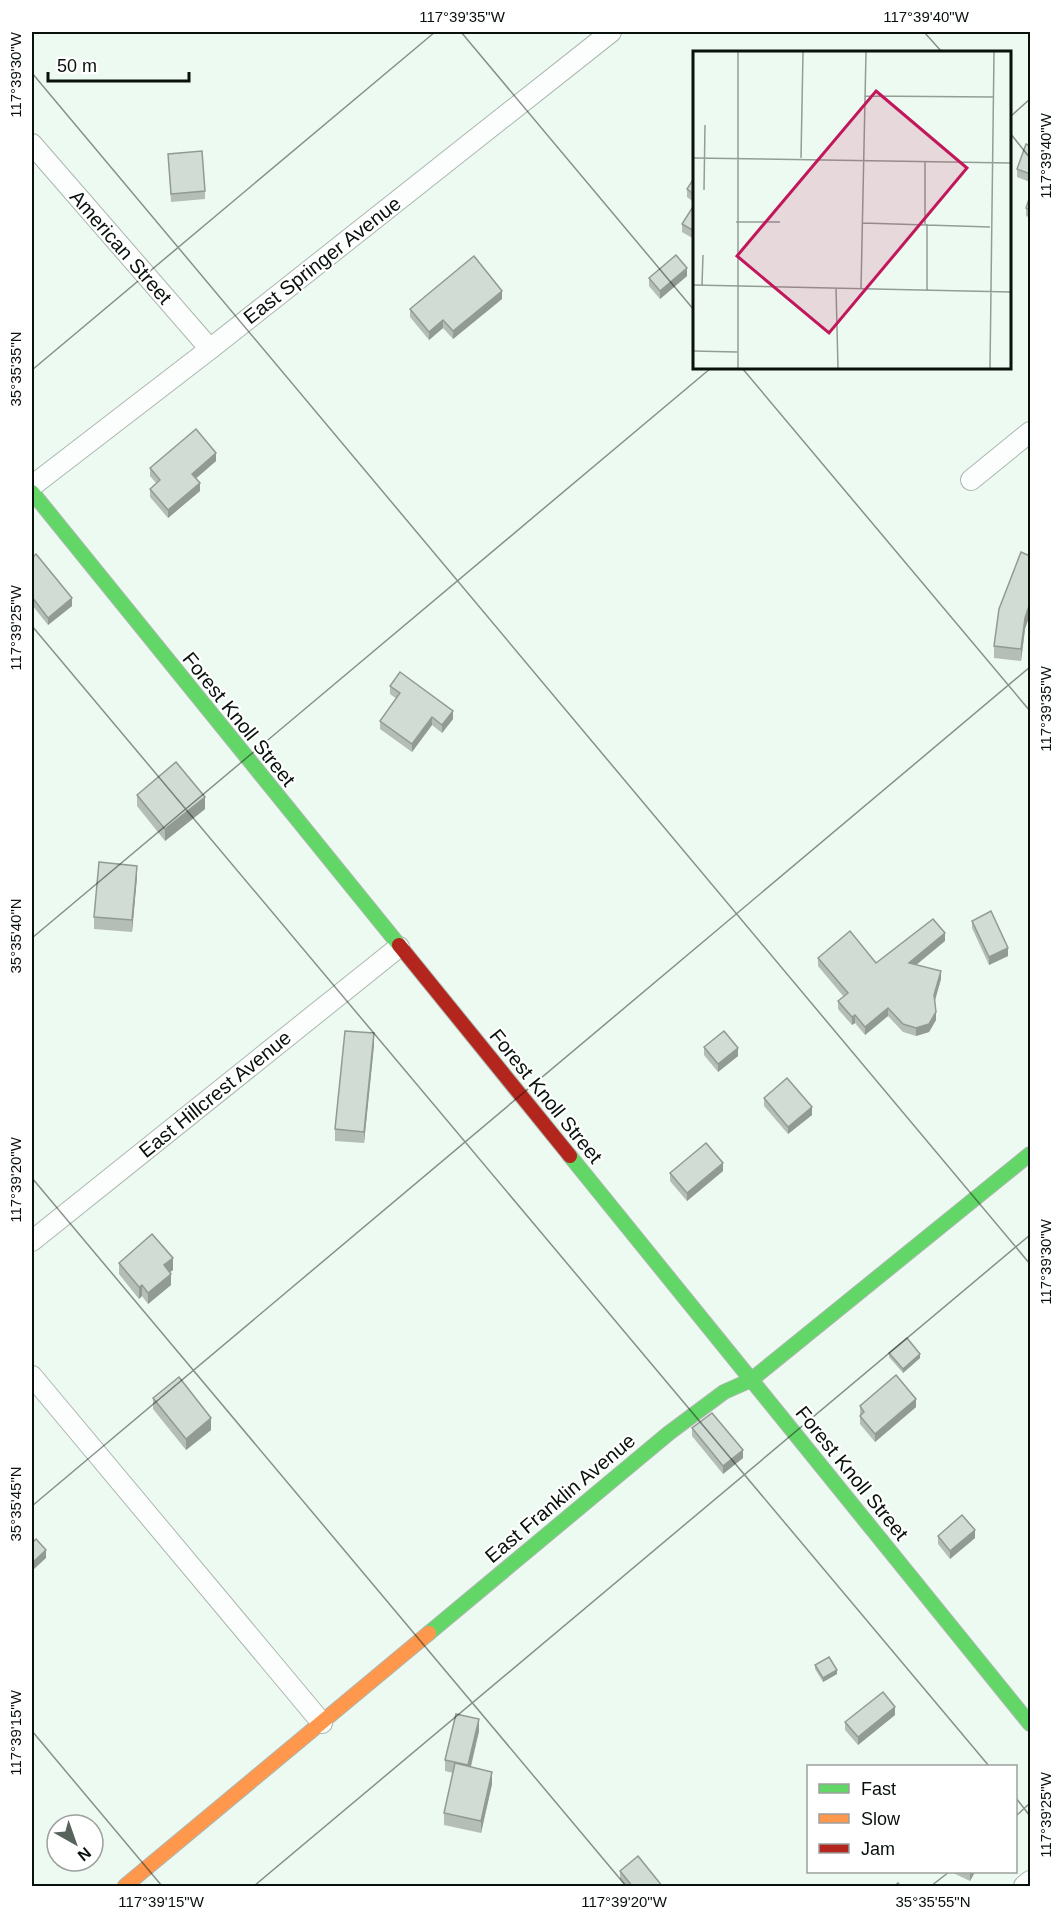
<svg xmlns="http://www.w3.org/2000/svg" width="1062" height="1918" font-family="Arial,sans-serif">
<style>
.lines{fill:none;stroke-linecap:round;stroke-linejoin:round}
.street-casing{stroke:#acb7af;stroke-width:22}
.fast-casing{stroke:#acb7af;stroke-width:16}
.slow-casing{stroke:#acb7af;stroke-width:16}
.jam-casing{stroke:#acb7af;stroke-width:16}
.street{stroke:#fcfefd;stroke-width:20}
.fast{stroke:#63d668;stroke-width:14}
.slow{stroke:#ff974d;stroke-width:14}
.jam{stroke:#b3261e;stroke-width:14}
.wall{fill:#b4bdb6}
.shaded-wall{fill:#929a94}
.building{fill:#d1dcd4;stroke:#929a94;stroke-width:1.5}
.ticks{fill:none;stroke:#08110b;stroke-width:1.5;stroke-opacity:0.45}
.labels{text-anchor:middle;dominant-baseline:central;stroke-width:4.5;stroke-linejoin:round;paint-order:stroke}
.street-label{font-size:20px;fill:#08110b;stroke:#fff}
.inset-road{fill:none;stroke:#919d95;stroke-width:1.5}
.view{fill:#c2185b;fill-opacity:0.15;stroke:#c2185b;stroke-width:3}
.inset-edge{fill:none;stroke:#08110b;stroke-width:3}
.neatline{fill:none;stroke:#08110b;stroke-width:2}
.ticks-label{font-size:15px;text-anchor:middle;fill:#08110b}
</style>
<rect width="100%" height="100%" fill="#edfaf1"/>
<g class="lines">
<g class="street-casing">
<g id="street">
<polyline points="32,144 210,349"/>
<polyline points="971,480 1030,432"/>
<polyline points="32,486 210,349 611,32"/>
<polyline points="32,1241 399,947"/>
<polyline points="32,1376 322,1723"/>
<polyline points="1024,1886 1030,1881"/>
</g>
</g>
<g class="fast-casing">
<g id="fast">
<polyline points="32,492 399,945"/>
<polyline points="570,1156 1030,1724"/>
<polyline points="429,1633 669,1433 724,1392 751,1380 1030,1154"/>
</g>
</g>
<g class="slow-casing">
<polyline id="slow" points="125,1886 429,1633"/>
</g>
<g class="jam-casing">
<polyline id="jam" points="399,945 570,1156"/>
</g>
<use href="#street" class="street"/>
<use href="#fast" class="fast"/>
<use href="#slow" class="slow"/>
<use href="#jam" class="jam"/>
</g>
<g class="wall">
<polygon points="1030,146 1030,182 1017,177 1017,169"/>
<polygon points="168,154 205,191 205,199 171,202"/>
<polygon points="694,178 694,202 687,197 687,189"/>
<polygon points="1030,196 1030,218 1026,216 1026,208"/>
<polygon points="694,205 694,239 682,232 682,224"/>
<polygon points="687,276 660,299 649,286 649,278"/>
<polygon points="502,299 453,339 443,328 429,340 410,317 410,309"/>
<polygon points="216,461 196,478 200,491 168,518 150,497 150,489 156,483 150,476 150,468"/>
<polygon points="32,558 72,606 48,625 32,605"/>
<polygon points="1025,629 1021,661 994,658 994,646"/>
<polygon points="390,686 453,719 442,733 432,725 412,752 380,729 380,721 397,699 390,694"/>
<polygon points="137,795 205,809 165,841 137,806"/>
<polygon points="137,877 132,932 94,929 94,917"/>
<polygon points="972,921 1008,956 989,965 972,928"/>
<polygon points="945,941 916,964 941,979 935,1001 936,1020 929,1032 916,1036 903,1032 888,1016 865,1035 855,1023 852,1025 838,1009 838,1001 844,997 818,966 818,958 876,963"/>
<polygon points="374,1045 364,1143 335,1141 335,1129"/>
<polygon points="704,1047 738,1056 718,1072 704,1055"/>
<polygon points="764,1098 812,1115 788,1134 764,1106"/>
<polygon points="723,1171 687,1201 670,1181 670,1173"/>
<polygon points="119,1263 173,1270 170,1272 171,1285 148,1304 142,1296 139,1299 119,1274"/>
<polygon points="889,1353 920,1358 903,1373 889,1357"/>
<polygon points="153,1398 211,1430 186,1450 153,1409"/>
<polygon points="860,1406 916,1407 875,1442 860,1424"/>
<polygon points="692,1428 743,1458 723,1474 692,1436"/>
<polygon points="938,1536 975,1538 950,1559 938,1544"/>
<polygon points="815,1665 837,1674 823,1682 815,1669"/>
<polygon points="895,1715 858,1745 845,1730 845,1722"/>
<polygon points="479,1731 471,1767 492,1784 481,1833 444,1825 444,1813 453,1773 445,1771 445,1760"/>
<polygon points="620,1871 663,1887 626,1887 620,1879"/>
<polygon points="951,1872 975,1872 970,1881"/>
</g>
<g class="shaded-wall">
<polygon points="687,268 687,276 660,299 660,291"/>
<polygon points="502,291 502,299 453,339 453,331"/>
<polygon points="443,320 443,328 429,340 429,332"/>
<polygon points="216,453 216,461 192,482 192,474"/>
<polygon points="200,483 200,491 168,518 168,510"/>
<polygon points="72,598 72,606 48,625 48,618"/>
<polygon points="1030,603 1030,615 1025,629 1021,661 1021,649 1025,618"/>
<polygon points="453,711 453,719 442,733 442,725"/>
<polygon points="432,717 432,725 412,752 412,744"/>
<polygon points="205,797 205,809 165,841 165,829"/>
<polygon points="137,866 137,877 132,932 132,920"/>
<polygon points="945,933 945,941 909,971 909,963"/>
<polygon points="1008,948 1008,956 989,965 989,957"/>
<polygon points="941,971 941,979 934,1003 934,995"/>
<polygon points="888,1008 888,1016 865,1035 865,1027"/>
<polygon points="936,1012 936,1020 929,1032 916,1036 916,1028"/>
<polygon points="855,1015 855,1023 852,1025 852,1017"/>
<polygon points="374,1033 374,1045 364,1143 364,1132"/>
<polygon points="738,1048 738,1056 718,1072 718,1064"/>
<polygon points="812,1107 812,1115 788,1134 788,1127"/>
<polygon points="723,1163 723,1171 687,1201 687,1193"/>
<polygon points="173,1258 173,1270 164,1277 164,1265"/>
<polygon points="171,1274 171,1285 148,1304 148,1293"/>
<polygon points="142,1285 142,1296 139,1299 139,1287"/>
<polygon points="920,1354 920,1358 903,1373 903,1369"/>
<polygon points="916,1399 916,1407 875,1442 875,1434"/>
<polygon points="211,1418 211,1430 186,1450 186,1439"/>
<polygon points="743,1450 743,1458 723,1474 723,1466"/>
<polygon points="975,1530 975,1538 950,1559 950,1551"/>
<polygon points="46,1550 46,1558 32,1571 32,1563"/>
<polygon points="837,1670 837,1674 823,1682 823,1678"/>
<polygon points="895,1707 895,1715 858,1745 858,1737"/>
<polygon points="479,1719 479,1731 468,1777 468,1765"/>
<polygon points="492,1772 492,1784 481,1833 481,1821"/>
<polygon points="971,1872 975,1872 970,1881 970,1873"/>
</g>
<g class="building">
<polygon points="1026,144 1030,146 1030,174 1017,169"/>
<polygon points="202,151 205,191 171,194 168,154"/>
<polygon points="694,178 694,194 687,189"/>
<polygon points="1030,196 1030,210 1026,208"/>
<polygon points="694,205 694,231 682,224"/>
<polygon points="676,255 687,268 660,291 649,278"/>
<polygon points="474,256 502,291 453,331 443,320 429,332 410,309"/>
<polygon points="196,429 216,453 192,474 200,483 168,510 150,489 160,480 150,468"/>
<polygon points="1021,552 1030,556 1030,603 1025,618 1021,649 994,646 999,609"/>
<polygon points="36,554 72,598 48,618 32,597 32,558"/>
<polygon points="400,672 453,711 442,725 432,717 412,744 380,721 400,693 390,686"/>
<polygon points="176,762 205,797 165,829 137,795"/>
<polygon points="99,862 137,866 132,920 94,917"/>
<polygon points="991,911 1008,948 989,957 972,921"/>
<polygon points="933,919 945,933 909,963 941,971 934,995 936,1012 929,1024 916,1028 903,1024 888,1008 865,1027 855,1015 852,1017 838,1001 848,993 818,958 850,931 876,963"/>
<polygon points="345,1031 374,1033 364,1132 335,1129"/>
<polygon points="724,1031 738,1048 718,1064 704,1047"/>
<polygon points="787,1078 812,1107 788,1127 764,1098"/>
<polygon points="706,1143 723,1163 687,1193 670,1173"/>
<polygon points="152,1234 173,1258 164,1265 171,1274 148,1293 142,1285 139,1287 119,1263"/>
<polygon points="907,1338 920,1354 903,1369 889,1353"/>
<polygon points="896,1375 916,1399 875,1434 860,1416 864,1412 860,1406"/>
<polygon points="179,1377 211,1418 186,1439 153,1398"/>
<polygon points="712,1413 743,1450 723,1466 692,1428"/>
<polygon points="962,1515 975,1530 950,1551 938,1536"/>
<polygon points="36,1539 46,1550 32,1563 32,1543"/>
<polygon points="829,1657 837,1670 823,1678 815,1665"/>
<polygon points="883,1692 895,1707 858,1737 845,1722"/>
<polygon points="456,1714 479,1719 468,1765 445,1760"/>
<polygon points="455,1763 492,1772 481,1821 444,1813"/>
<polygon points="638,1856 663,1887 633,1887 620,1871"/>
<polygon points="898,1883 901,1887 894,1887"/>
</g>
<path class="ticks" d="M 461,32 L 694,310M 924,32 L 942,52M 32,73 L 1030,1264M 1010,117 L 1030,99M 1010,133 L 1030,158M 742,368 L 1030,711M 32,370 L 435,32M 32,626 L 989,1766M 32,938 L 711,368M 32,1178 L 626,1886M 32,1506 L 1030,667M 32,1731 L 162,1886M 1016,1798 L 1030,1816M 1016,1816 L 1030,1803M 254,1886 L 1030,1235M 931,1886 L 949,1872"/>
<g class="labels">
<g class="street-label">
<text transform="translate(121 247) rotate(49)">American Street</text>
<text transform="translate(322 260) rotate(-38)">East Springer Avenue</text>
<text transform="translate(239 719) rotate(51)">Forest Knoll Street</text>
<text transform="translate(215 1094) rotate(-39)">East Hillcrest Avenue</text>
<text transform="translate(546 1096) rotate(51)">Forest Knoll Street</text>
<text transform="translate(852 1473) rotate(51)">Forest Knoll Street</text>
<text transform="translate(560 1498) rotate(-40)">East Franklin Avenue</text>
</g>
</g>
<g transform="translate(693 51)">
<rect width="318" height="318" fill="#edfaf1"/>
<path class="inset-road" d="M 172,45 L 301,46M 0,107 L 318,112M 108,107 L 110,1M 11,139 L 12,74M 43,171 L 87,171M 170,172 L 297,176M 232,173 L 232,110M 0,234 L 318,241M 9,234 L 10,204M 143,237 L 145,317M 168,238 L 173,1M 234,240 L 234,173M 0,300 L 44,301M 45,317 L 45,1M 297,317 L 301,1"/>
<path class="view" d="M 183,40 L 274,117 L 136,282 L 44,205 Z"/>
<rect width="318" height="318" class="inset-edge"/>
</g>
<rect width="1062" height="1918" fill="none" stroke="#ffffff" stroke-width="66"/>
<rect x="807" y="1765" width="210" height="108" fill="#ffffff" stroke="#9ca09d" stroke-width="1.5"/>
<rect x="819" y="1784" width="30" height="9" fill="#63d668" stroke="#9ca09d" stroke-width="1.5"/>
<text x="861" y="1795" font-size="18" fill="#08110b">Fast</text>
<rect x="819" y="1814" width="30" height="9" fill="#ff974d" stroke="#9ca09d" stroke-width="1.5"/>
<text x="861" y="1825" font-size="18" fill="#08110b">Slow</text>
<rect x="819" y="1844" width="30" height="9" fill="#b3261e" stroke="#9ca09d" stroke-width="1.5"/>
<text x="861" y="1855" font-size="18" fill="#08110b">Jam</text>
<g transform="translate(75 1843) rotate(140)"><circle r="28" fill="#ffffff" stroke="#9ca09d" stroke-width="1.5"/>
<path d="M0-4.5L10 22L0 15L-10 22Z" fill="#58635c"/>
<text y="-9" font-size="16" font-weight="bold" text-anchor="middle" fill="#08110b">N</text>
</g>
<path d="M48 72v9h141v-9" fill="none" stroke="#08110b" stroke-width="3"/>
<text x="57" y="72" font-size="18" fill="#08110b" stroke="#ffffff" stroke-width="4.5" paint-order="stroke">50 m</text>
<rect x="33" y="33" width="996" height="1852" class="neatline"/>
<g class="ticks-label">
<text x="462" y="22">117°39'35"W</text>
<text x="926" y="22">117°39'40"W</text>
<text transform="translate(16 75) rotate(-90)" y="5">117°39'30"W</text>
<text transform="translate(1046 156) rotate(-90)" y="5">117°39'40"W</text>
<text transform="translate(16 369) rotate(-90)" y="5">35°35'35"N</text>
<text transform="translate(16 628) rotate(-90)" y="5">117°39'25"W</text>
<text transform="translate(1046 709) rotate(-90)" y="5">117°39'35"W</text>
<text transform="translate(16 936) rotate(-90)" y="5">35°35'40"N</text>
<text transform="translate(16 1180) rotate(-90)" y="5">117°39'20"W</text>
<text transform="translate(1046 1262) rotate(-90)" y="5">117°39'30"W</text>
<text transform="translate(16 1504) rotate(-90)" y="5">35°35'45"N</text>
<text transform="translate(16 1733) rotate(-90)" y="5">117°39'15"W</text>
<text transform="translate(1046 1815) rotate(-90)" y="5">117°39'25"W</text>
<text x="161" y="1907">117°39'15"W</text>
<text x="624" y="1907">117°39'20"W</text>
<text x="933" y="1907">35°35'55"N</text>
</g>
</svg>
